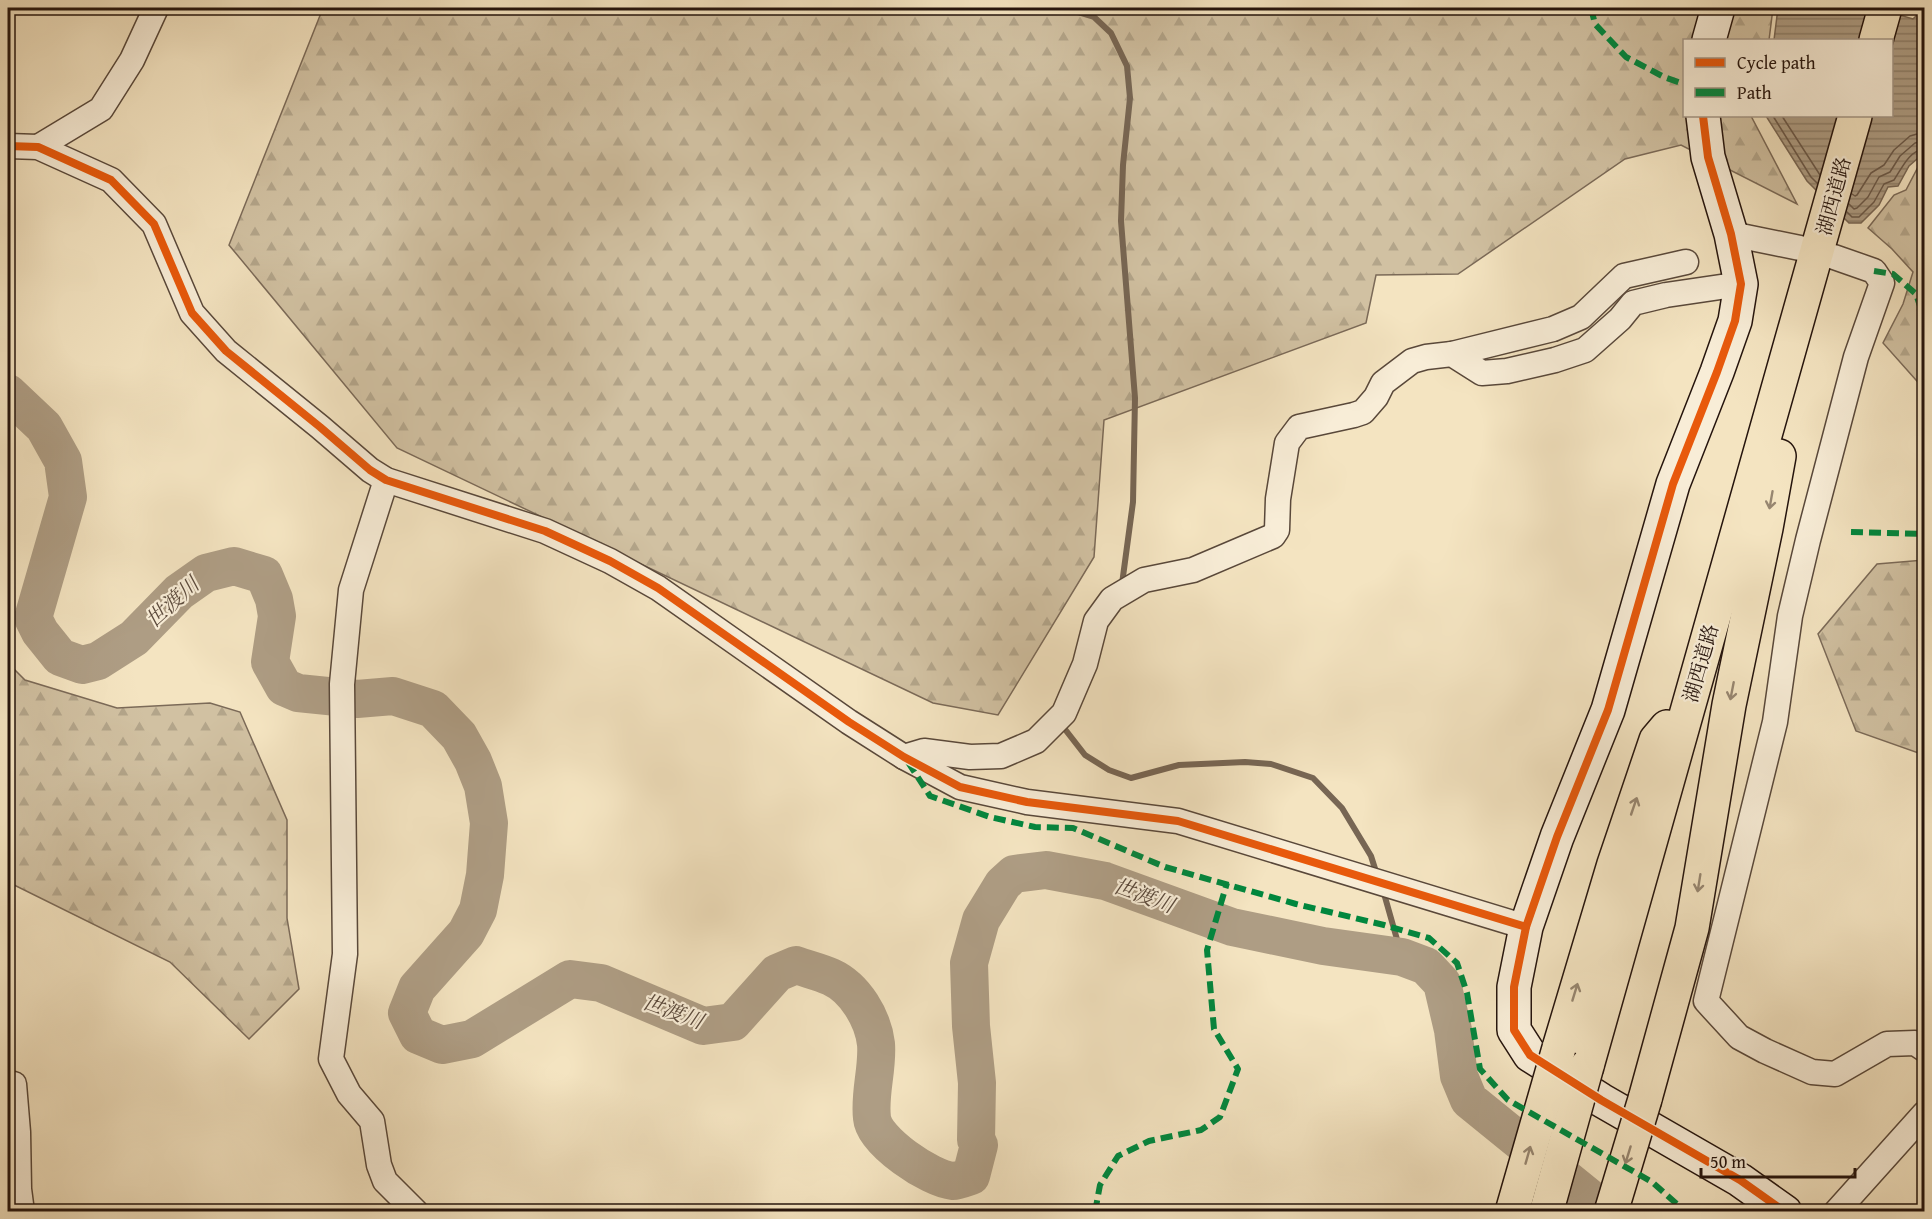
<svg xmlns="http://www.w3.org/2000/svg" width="1932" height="1219" font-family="'Gentium Book Plus','Noto Serif JP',serif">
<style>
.forest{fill:url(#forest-firs);stroke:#7b6a58;stroke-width:1.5}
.water{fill:url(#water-rules);stroke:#776654;stroke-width:1.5}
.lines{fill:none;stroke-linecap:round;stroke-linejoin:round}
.shore{stroke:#6a5848;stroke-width:1.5}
.stream{stroke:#776654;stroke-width:6}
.river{stroke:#ae9d84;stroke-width:38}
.street-casing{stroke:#59483a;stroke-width:27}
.secondary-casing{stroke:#25140d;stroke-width:36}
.highway-casing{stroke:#25140d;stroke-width:36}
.street{stroke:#f8edd7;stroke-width:24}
.secondary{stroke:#f8edd7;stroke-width:33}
.highway{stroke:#f4e4c1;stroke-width:33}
.highway-bridge-casing{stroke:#25140d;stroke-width:36;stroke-linecap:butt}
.highway-bridge{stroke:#f4e4c1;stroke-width:33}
.quiet{stroke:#00873e;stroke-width:6;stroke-dasharray:12 6;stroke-linecap:butt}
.cycleway-casing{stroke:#f8edd7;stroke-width:11}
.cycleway{stroke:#e8590c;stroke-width:8}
.oneway{stroke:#978670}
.labels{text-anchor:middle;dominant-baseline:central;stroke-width:4.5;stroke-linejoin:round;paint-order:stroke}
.street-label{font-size:20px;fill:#25140d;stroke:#f8edd7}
.water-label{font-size:21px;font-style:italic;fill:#5c4b3d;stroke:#f8edd7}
</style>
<defs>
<pattern id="forest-firs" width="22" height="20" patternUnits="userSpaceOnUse" patternTransform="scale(1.5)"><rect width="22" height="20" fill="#d1c1a2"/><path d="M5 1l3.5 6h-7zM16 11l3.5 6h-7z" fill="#b3a58a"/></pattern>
<pattern id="water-rules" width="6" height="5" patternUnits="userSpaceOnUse" patternTransform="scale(1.5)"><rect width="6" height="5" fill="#ae9d84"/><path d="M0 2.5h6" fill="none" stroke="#8d7f6a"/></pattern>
</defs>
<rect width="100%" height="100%" fill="#f4e4c1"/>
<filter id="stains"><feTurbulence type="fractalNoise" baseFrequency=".00333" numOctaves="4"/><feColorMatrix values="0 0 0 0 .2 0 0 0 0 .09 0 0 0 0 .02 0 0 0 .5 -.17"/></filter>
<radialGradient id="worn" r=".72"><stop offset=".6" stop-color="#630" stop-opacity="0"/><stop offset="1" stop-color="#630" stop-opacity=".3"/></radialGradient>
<g class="forest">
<polygon points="323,8 1773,8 1769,40 1684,40 1684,116 1751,116 1797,204 1681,145 1625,159 1458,274 1376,275 1366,323 1104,420 1094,557 998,715 933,703 397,448 229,245"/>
<polygon points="1924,164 1924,389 1883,343 1903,304 1913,272 1892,249 1868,228 1894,195 1906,190 1918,167"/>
<polygon points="1924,560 1924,755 1856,731 1818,634 1877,564"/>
<polygon points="8,663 25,680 117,708 210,703 240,712 287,820 287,918 299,989 249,1039 170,962 8,882"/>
</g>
<polygon class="water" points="1778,8 1876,8 1913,19 1924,8 1924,153 1909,166 1898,186 1888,187 1879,205 1861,223 1849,223 1807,181 1766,116 1892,116 1892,40 1774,40"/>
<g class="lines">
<g class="shore">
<polyline points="1773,116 1811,177 1817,183"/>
<polyline points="1782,116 1820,175"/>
<polyline points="1852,194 1855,196 1857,195 1871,173 1884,165 1894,150 1910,136 1924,132"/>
<polyline points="1849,204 1854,209 1857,208 1868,197 1879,177 1890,172 1900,156 1915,143 1924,141"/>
<path d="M 1847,212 L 1852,217 L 1859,217 L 1874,202 L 1884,184 L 1894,180 C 1902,168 1909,151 1924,149"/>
</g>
<g class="stream">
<polyline points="1064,8 1094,17 1111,33 1127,66 1130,98 1123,165 1121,221 1135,398 1133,502 1122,584"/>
<polyline points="1066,724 1064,728 1085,755 1109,770 1131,778 1179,765 1245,762 1271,764 1313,778 1342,808 1371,856 1377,875"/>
<polyline points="1383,890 1402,957"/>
</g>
<path class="river" d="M 8,393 L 44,427 L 63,461 L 68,497 L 33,618 L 40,632 L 60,657 L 82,665 L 98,661 L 134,638 L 179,592 L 206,573 L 234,566 L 264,575 L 274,599 L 277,616 L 270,662 L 284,687 L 298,693 L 357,699 L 393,696 L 433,709 L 459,736 L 473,761 L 483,786 L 489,823 L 485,875 L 478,910 L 466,933 L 417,988 L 407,1013 L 418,1035 L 442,1045 L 472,1039 L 570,979 L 601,983 L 703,1026 L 733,1022 L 777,973 L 796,965 C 807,969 820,972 831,977 C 855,988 873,1018 876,1044 C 878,1068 869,1094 872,1118 C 874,1141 930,1179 953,1181 C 958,1181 965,1178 971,1176 L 979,1145 L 976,1140 L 977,1083 L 971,1026 L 969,963 L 981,920 L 1003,884 L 1014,874 L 1046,870 L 1105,881 L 1232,927 L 1323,946 L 1402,957 L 1426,966 L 1442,983 L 1453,1030 L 1459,1076 L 1469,1100 L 1607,1212"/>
<g class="street-casing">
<g id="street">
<polyline points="8,146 38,147 111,180 154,224 192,313 226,351 320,427 370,470 386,480 545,531 610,561 658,588 849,722 904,757 960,787 1027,802 1178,821 1526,927"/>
<polyline points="38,147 101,109 132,60 156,8"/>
<polyline points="1731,234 1800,248"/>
<polyline points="1834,257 1874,271 1882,283 1856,357 1808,540 1790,616 1775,722 1706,1001 1739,1037 1765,1051 1812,1072 1835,1074 1887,1044 1915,1043 1924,1049"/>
<polyline points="1452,354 1553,329 1581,317 1624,276 1686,262"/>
<polyline points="386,480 351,590 342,684 345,954 331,1059 349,1094 372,1121 379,1165 385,1181 416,1212"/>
<polyline points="904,757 924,751 970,757 1001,756 1036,741 1064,713 1085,664 1096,621 1112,599 1144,580 1193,570 1273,536 1277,530 1278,499 1287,443 1299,427 1354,415 1363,412 1376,397 1383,383 1412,361 1426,357 1452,354 1482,373 1507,371 1555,360 1585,350 1620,319 1633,303 1666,295 1741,284"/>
<polyline points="8,1083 14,1084 18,1132 19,1189 22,1212"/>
<polyline points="1836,1212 1924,1114"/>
</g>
</g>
<g class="secondary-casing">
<g id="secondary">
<polyline points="1709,40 1718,8"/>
<polyline points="1703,116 1708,157 1731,234 1741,284 1735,321 1717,372 1673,484 1608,710 1557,837 1526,927 1514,987 1514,1030 1530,1055 1601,1100 1740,1180 1785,1212"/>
</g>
</g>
<g class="highway-casing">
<g id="highway">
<polyline points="1876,40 1885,8"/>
<polyline points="1559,1048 1614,864 1656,740 1667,727"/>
<polyline points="1587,1066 1855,116"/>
<polyline points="1645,1099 1692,928 1729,705 1766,528 1779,456"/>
</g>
</g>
<use href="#street" class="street"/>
<use href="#secondary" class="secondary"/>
<use href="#highway" class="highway"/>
<g class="highway-bridge-casing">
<g id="highway-bridge">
<polyline points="1548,1206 1587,1066"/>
<polyline points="1512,1212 1559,1048"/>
<polyline points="1611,1212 1645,1099"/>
</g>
</g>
<use href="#highway-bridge" class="highway-bridge"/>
<g class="quiet">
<polyline points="1591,8 1595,24 1626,57 1664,77 1684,84"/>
<polyline points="1874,271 1893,274 1916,294 1924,318 1922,344 1924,366"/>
<polyline points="1851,532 1924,534"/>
<polyline points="908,762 930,796 990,817 1035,827 1073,828 1165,867 1296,904 1384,925 1429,938 1457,963 1467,993 1480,1069 1508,1100 1652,1182 1686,1212"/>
<polyline points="1095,1212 1100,1185 1118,1156 1149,1141 1201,1130 1220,1117 1238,1069 1214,1029 1207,950 1227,883"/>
</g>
<g class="cycleway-casing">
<g id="cycleway">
<polyline points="1703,116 1708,157 1731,234 1741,284 1735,321 1717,372 1673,484 1608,710 1557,837 1526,927 1514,987 1514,1030 1530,1055 1601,1100 1740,1180 1785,1212"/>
<polyline points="8,146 38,147 111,180 154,224 192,313 226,351 320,427 370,470 386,480 545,531 610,561 658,588 849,722 904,757 960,787 1027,802 1178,821 1526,927"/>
</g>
</g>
<use href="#cycleway" class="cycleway"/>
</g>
<defs><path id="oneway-shaft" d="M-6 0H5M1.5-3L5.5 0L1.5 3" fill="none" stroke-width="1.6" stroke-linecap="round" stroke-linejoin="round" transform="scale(1.5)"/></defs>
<g class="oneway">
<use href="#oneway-shaft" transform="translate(1771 500) rotate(100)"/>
<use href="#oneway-shaft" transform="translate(1732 691) rotate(101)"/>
<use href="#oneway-shaft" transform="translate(1634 806) rotate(-71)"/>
<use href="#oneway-shaft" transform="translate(1699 883) rotate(99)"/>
<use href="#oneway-shaft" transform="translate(1575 992) rotate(-73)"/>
<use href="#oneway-shaft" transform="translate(1528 1155) rotate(-74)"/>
<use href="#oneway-shaft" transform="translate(1628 1155) rotate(107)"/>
</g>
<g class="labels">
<g class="street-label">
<text transform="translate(1833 196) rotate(-75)">湖西道路</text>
<text transform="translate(1700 663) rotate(-74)">湖西道路</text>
</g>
<g class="water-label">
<text transform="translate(172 602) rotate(-42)">世渡川</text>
<text transform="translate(1144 895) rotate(20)">世渡川</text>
<text transform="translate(673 1011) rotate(20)">世渡川</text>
</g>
</g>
<rect width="1932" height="1219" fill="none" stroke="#f4e4c1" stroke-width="30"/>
<rect x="9" y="9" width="1914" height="1201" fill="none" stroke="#25140d" stroke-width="3"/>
<rect x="15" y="15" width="1902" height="1189" fill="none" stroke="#25140d" stroke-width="1.5"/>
<rect x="1683" y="39" width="210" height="78" fill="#f8edd7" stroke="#a49686" stroke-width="1.5"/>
<rect x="1695" y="58" width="30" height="9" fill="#e8590c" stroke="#a49686" stroke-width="1.5"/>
<text x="1737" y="69" font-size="18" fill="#25140d">Cycle path</text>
<rect x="1695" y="88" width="30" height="9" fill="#00873e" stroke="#a49686" stroke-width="1.5"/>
<text x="1737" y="99" font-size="18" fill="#25140d">Path</text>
<path d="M1701 1168v9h154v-9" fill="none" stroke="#25140d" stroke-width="3"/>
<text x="1710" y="1168" font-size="18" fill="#25140d" stroke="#f8edd7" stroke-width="4.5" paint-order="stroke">50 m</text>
<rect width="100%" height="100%" filter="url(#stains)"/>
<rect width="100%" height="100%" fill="url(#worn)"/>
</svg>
